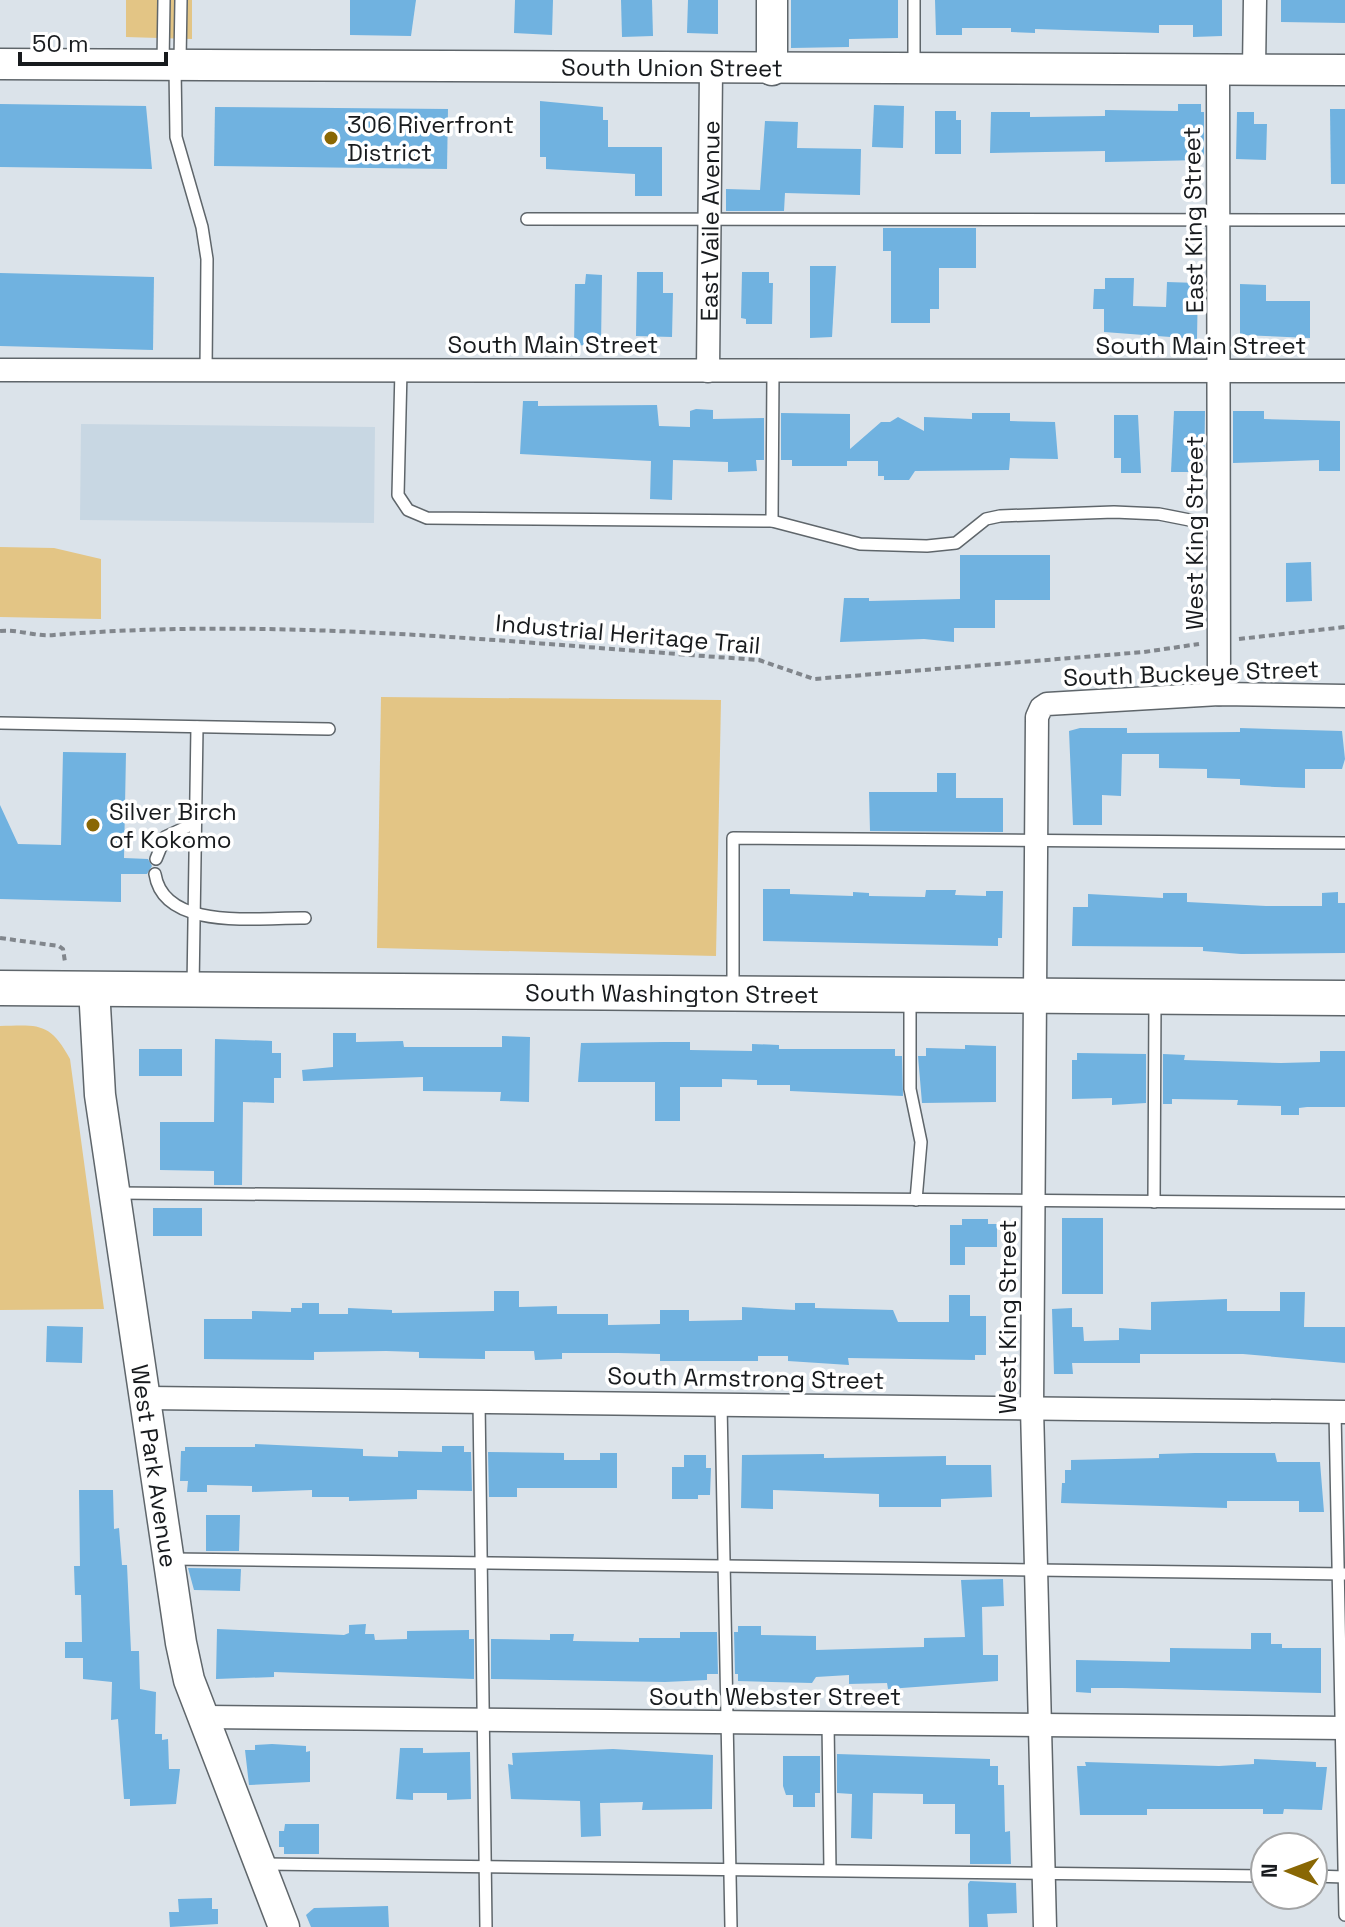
<svg xmlns="http://www.w3.org/2000/svg" width="1345" height="1927" font-family="'Space Grotesk',sans-serif">
<style>
.built{fill:#c8d7e3}
.green{fill:#e3c585}
.building{fill:#70b2e0}
.lines{fill:none;stroke-linecap:round;stroke-linejoin:round}
.lane-casing{stroke:#5f666b;stroke-width:14}
.street-casing{stroke:#5f666b;stroke-width:25}
.secondary-casing{stroke:#5f666b;stroke-width:33}
.primary-casing{stroke:#5f666b;stroke-width:37}
.path{stroke:#81868c;stroke-width:4;stroke-dasharray:6 4;stroke-linecap:butt}
.lane{stroke:#fff;stroke-width:11}
.street{stroke:#fff;stroke-width:22}
.secondary{stroke:#fff;stroke-width:30}
.primary{stroke:#fff;stroke-width:34}
.poi-dot{fill:#896704;stroke:#fff;stroke-width:3}
.labels{text-anchor:middle;dominant-baseline:central;stroke-width:7;stroke-linejoin:round;paint-order:stroke}
.street-label{font-size:24px;fill:#181b1e;stroke:#fff}
.poi-label{font-size:24px;fill:#181b1e;stroke:#fff;text-anchor:start}
</style>
<rect width="100%" height="100%" fill="#dbe3ea"/>
<polygon class="built" points="81,424 375,427 374,523 80,520"/>
<g class="green">
<polygon points="126,0 192,0 192,39 126,37"/>
<polygon points="0,547 54,548 101,559 101,619 0,617"/>
<polygon points="381,697 721,700 716,956 377,948"/>
<path d="M 0,1026 C 39,1025 50,1022 70,1059 L 104,1309 L 0,1310 Z"/>
</g>
<g class="building">
<polygon points="350,0 416,0 411,36 350,35"/>
<polygon points="515,0 553,0 552,35 514,33"/>
<polygon points="621,0 652,0 653,36 622,37"/>
<polygon points="688,0 718,0 718,34 687,33"/>
<polygon points="791,0 898,0 898,38 849,39 849,47 791,48"/>
<polygon points="935,0 1222,0 1222,36 1193,37 1193,25 1159,25 1159,33 1035,29 1035,33 1011,32 1011,28 962,28 962,35 936,35"/>
<polygon points="1281,0 1345,0 1345,23 1281,22"/>
<polygon points="540,101 603,107 603,120 608,120 608,147 662,147 662,196 635,196 635,174 546,169 546,157 540,157"/>
<polygon points="0,104 146,106 152,169 0,167"/>
<polygon points="1178,104 1201,104 1201,112 1204,112 1204,160 1105,162 1105,151 990,153 991,112 1030,112 1030,117 1105,116 1105,110 1178,111"/>
<polygon points="874,105 904,106 903,148 872,147"/>
<polygon points="215,107 448,109 447,169 214,166"/>
<polygon points="1330,109 1345,109 1345,184 1331,184"/>
<polygon points="935,111 956,111 956,120 961,120 961,154 935,154"/>
<polygon points="1237,112 1254,112 1254,124 1267,124 1266,160 1236,159"/>
<polygon points="765,121 798,122 797,148 861,149 860,195 785,193 784,211 726,211 726,189 760,190"/>
<polygon points="883,228 976,228 976,268 939,268 939,309 930,309 930,323 891,323 891,251 883,251"/>
<polygon points="810,266 836,266 832,337 810,338"/>
<polygon points="637,272 663,272 663,293 673,293 672,337 636,336"/>
<polygon points="742,272 769,272 769,283 773,283 772,324 746,324 746,319 741,318"/>
<polygon points="0,273 154,277 153,350 0,346"/>
<polygon points="586,274 602,275 601,346 574,345 575,284 585,284"/>
<polygon points="1105,278 1134,278 1133,306 1166,307 1167,282 1198,283 1197,339 1104,332 1104,309 1093,309 1094,289 1105,289"/>
<polygon points="1240,284 1266,285 1266,301 1310,301 1310,338 1240,335"/>
<polygon points="523,401 538,401 538,406 657,405 659,426 690,427 690,411 696,409 713,410 713,419 764,418 764,460 756,460 757,471 728,472 728,462 673,460 672,500 650,499 651,461 520,454"/>
<polygon points="1174,411 1205,411 1204,472 1171,472"/>
<polygon points="1233,411 1264,411 1264,419 1340,421 1340,471 1319,471 1319,460 1233,463"/>
<polygon points="781,413 850,414 850,449 881,422 890,422 898,417 924,431 924,417 972,419 972,413 1010,413 1010,421 1055,422 1058,459 1010,458 1009,470 915,471 909,480 884,480 884,476 878,476 878,461 847,461 847,466 792,466 792,460 781,460"/>
<polygon points="1114,415 1138,415 1141,473 1121,473 1121,458 1114,458"/>
<polygon points="960,555 1050,555 1050,600 995,600 995,628 954,628 954,642 924,639 840,642 844,598 869,598 869,601 960,599"/>
<polygon points="1311,562 1312,601 1286,602 1286,563"/>
<polygon points="1080,728 1127,728 1127,733 1240,732 1240,728 1342,731 1345,759 1342,769 1305,769 1305,788 1275,787 1240,785 1240,779 1207,778 1207,769 1159,768 1159,754 1122,754 1121,796 1102,795 1102,825 1073,825 1069,731"/>
<polygon points="63,752 126,753 124,858 148,859 152,866 147,874 121,874 121,902 0,899 0,805 18,844 61,845"/>
<polygon points="937,773 956,773 956,798 1003,798 1003,832 870,831 869,792 937,792"/>
<polygon points="763,889 790,889 790,894 853,896 853,892 869,893 869,896 925,897 926,890 956,890 955,895 986,896 986,891 1003,891 1002,938 998,938 998,946 763,941"/>
<polygon points="1338,892 1338,903 1345,903 1345,953 1241,954 1203,951 1203,947 1072,946 1073,907 1088,907 1088,894 1163,898 1163,893 1187,893 1187,902 1266,906 1322,906 1322,893"/>
<polygon points="333,1033 356,1033 356,1042 403,1041 404,1047 502,1047 502,1036 530,1037 529,1102 500,1101 501,1092 423,1091 423,1077 303,1081 302,1070 333,1067"/>
<polygon points="215,1039 272,1041 272,1053 281,1053 281,1078 274,1078 274,1103 243,1102 242,1185 214,1185 214,1171 160,1170 160,1122 214,1122"/>
<polygon points="664,1042 690,1042 690,1050 752,1051 752,1044 779,1045 779,1049 895,1049 895,1056 902,1056 903,1096 790,1091 790,1085 757,1085 757,1080 722,1079 722,1087 680,1087 680,1121 655,1121 655,1082 578,1082 581,1043"/>
<polygon points="965,1045 996,1046 996,1102 922,1103 918,1056 926,1056 926,1048 965,1049"/>
<rect x="139" y="1049" width="43" height="27"/>
<polygon points="1320,1051 1345,1051 1345,1107 1307,1107 1299,1108 1299,1115 1281,1115 1281,1106 1237,1105 1238,1100 1172,1099 1172,1104 1163,1104 1163,1054 1185,1055 1184,1060 1281,1063 1320,1062"/>
<polygon points="1077,1053 1146,1054 1146,1103 1112,1105 1112,1098 1072,1099 1072,1060 1077,1060"/>
<rect x="153" y="1208" width="49" height="28"/>
<rect x="1062" y="1218" width="41" height="76"/>
<polygon points="962,1219 988,1219 988,1224 997,1224 997,1247 965,1247 965,1265 950,1265 950,1225 962,1225"/>
<polygon points="494,1291 519,1291 519,1307 557,1306 557,1314 608,1314 608,1325 660,1324 660,1310 689,1310 689,1321 742,1320 742,1307 795,1310 795,1303 815,1303 815,1308 893,1310 898,1322 949,1322 949,1295 970,1295 970,1316 986,1316 986,1355 975,1355 975,1360 848,1358 849,1365 788,1361 788,1356 758,1356 758,1361 660,1361 660,1354 618,1353 562,1353 562,1359 535,1360 534,1351 485,1351 485,1359 419,1358 419,1352 386,1351 314,1352 314,1360 204,1359 204,1319 252,1319 252,1311 291,1312 291,1308 302,1308 302,1303 319,1303 319,1314 348,1314 348,1308 392,1310 392,1313 494,1311"/>
<polygon points="1280,1292 1305,1292 1304,1327 1345,1327 1345,1363 1243,1354 1140,1354 1140,1363 1072,1363 1073,1374 1054,1374 1052,1309 1072,1308 1072,1327 1083,1327 1084,1341 1119,1340 1119,1328 1151,1330 1151,1302 1227,1299 1227,1311 1280,1311"/>
<polygon points="47,1326 83,1327 82,1363 46,1362"/>
<polygon points="255,1444 363,1449 363,1456 398,1457 398,1451 442,1452 442,1446 464,1446 464,1452 471,1452 472,1491 417,1490 417,1499 349,1501 349,1497 312,1497 312,1490 252,1492 252,1486 207,1485 207,1492 187,1492 188,1481 180,1481 181,1451 185,1451 185,1447 255,1447"/>
<polygon points="488,1452 564,1453 564,1460 600,1460 600,1453 617,1453 617,1488 517,1488 517,1497 489,1497"/>
<polygon points="1195,1453 1275,1453 1277,1462 1320,1462 1324,1512 1299,1512 1299,1501 1227,1501 1227,1508 1061,1503 1062,1483 1065,1483 1065,1470 1071,1470 1071,1460 1159,1458 1159,1454"/>
<polygon points="824,1454 824,1458 946,1456 946,1465 991,1465 992,1497 941,1499 941,1507 879,1507 879,1494 773,1490 773,1509 741,1508 742,1455"/>
<polygon points="684,1455 706,1455 706,1468 711,1468 710,1495 698,1495 698,1499 672,1499 672,1467 684,1467"/>
<polygon points="79,1490 113,1490 114,1529 119,1528 122,1565 127,1565 131,1651 139,1651 140,1689 156,1692 155,1734 162,1734 162,1740 168,1739 169,1769 180,1769 176,1804 130,1806 130,1799 124,1799 118,1719 111,1720 112,1682 83,1679 83,1658 65,1658 65,1642 82,1642 81,1595 75,1595 74,1566 80,1566"/>
<polygon points="206,1515 240,1515 239,1551 206,1551"/>
<polygon points="188,1568 241,1569 240,1591 194,1590"/>
<polygon points="1003,1579 1004,1606 982,1607 983,1655 998,1655 998,1681 888,1689 887,1683 849,1684 849,1675 816,1677 812,1683 738,1681 738,1674 735,1674 734,1632 738,1632 738,1626 761,1626 761,1635 816,1636 816,1650 924,1647 924,1638 965,1637 961,1580"/>
<polygon points="366,1624 365,1634 374,1634 375,1640 407,1639 407,1631 469,1630 469,1639 474,1639 474,1679 274,1672 274,1677 216,1679 217,1629 344,1635 349,1633 349,1625"/>
<polygon points="680,1632 717,1632 718,1674 707,1674 707,1680 665,1682 491,1679 491,1639 550,1640 550,1634 574,1634 573,1641 639,1642 639,1638 680,1638"/>
<polygon points="1251,1633 1271,1633 1271,1644 1282,1644 1282,1648 1321,1648 1321,1693 1122,1688 1091,1688 1091,1693 1076,1692 1076,1660 1170,1662 1170,1648 1251,1649"/>
<polygon points="272,1744 306,1746 306,1752 310,1751 310,1782 249,1785 245,1750 255,1750 255,1745"/>
<polygon points="400,1748 423,1748 423,1753 470,1752 471,1799 447,1800 447,1793 413,1793 413,1800 396,1799"/>
<polygon points="613,1749 713,1755 712,1809 642,1810 643,1802 600,1803 601,1836 581,1837 580,1801 511,1799 508,1764 513,1765 512,1753"/>
<polygon points="837,1754 990,1759 990,1766 998,1766 998,1785 1004,1785 1005,1832 1010,1831 1011,1864 970,1864 970,1834 955,1834 955,1804 923,1804 923,1794 873,1793 872,1839 851,1838 852,1794 837,1793"/>
<polygon points="783,1756 820,1756 820,1793 815,1793 815,1807 793,1807 793,1795 786,1795 783,1786"/>
<polygon points="1254,1759 1316,1762 1316,1767 1327,1767 1322,1810 1284,1809 1283,1814 1263,1814 1263,1809 1147,1809 1147,1815 1080,1815 1077,1766 1086,1766 1085,1762 1219,1766 1254,1764"/>
<polygon points="285,1824 319,1824 319,1854 284,1854 284,1847 279,1847 279,1831 284,1831"/>
<polygon points="970,1881 1016,1883 1017,1913 987,1914 988,1927 969,1927 968,1884"/>
<polygon points="212,1898 212,1909 218,1909 218,1924 170,1927 169,1912 179,1912 178,1899"/>
<polygon points="388,1906 389,1927 311,1927 306,1915 314,1908"/>
</g>
<g class="lines">
<g class="lane-casing">
<g id="lane">
<polyline points="180,61 181,0"/>
<polyline points="163,63 164,0"/>
<polyline points="914,66 914,0"/>
<polyline points="175,67 176,137 202,227 207,259 206,370"/>
<polyline points="527,219 1345,220"/>
<polyline points="401,370 398,495 408,510 427,518 772,521 860,544 927,546 956,543 986,519 1000,516 1114,512 1159,514 1220,526"/>
<polyline points="772,521 773,371"/>
<polyline points="0,723 329,729"/>
<polyline points="156,859 165,837 195,823"/>
<path d="M 155,874 C 164,932 260,917 305,918"/>
<polyline points="193,988 197,727"/>
<polyline points="733,990 733,838 1345,843"/>
<polyline points="910,998 910,1089 921,1142 916,1200"/>
<polyline points="116,1193 1345,1203"/>
<polyline points="1154,1202 1155,999"/>
<polyline points="479,1401 486,1927"/>
<polyline points="721,1404 731,1927"/>
<polyline points="1335,1412 1345,1915"/>
<polyline points="172,1559 1345,1574"/>
<polyline points="828,1722 830,1870"/>
<polyline points="264,1864 1265,1876"/>
<polyline points="1313,1876 1345,1877"/>
</g>
</g>
<g class="street-casing">
<g id="street">
<polyline points="1218,69 1219,694"/>
<polyline points="1254,69 1255,0"/>
<polyline points="0,370 1345,371"/>
<path id="s1" d="M 708,371 L 711,70"/>
<polyline points="147,1398 1345,1412"/>
<polyline points="204,1717 1345,1728"/>
<polyline points="1045,1927 1032,1408 1037,717 1041,708 1047,704 1219,694 1345,696"/>
</g>
</g>
<g class="secondary-casing">
<g id="secondary">
<polyline points="772,0 772,70"/>
<path id="s2" d="M 0,64 L 1345,70"/>
<path id="s3" d="M 94,988 L 100,1095 L 181,1643 L 189,1680 L 284,1927"/>
</g>
</g>
<g class="primary-casing">
<g id="primary">
<path id="s4" d="M 0,988 L 1345,998"/>
</g>
</g>
<g class="path">
<path d="M 0,631 C 18,629 36,637 54,635 C 288,616 525,644 759,660 L 814,679 L 1144,652 L 1199,644"/>
<polyline points="1239,639 1345,627"/>
<polyline points="0,938 59,946 63,949 65,962"/>
</g>
<use href="#lane" class="lane"/>
<use href="#street" class="street"/>
<use href="#secondary" class="secondary"/>
<use href="#primary" class="primary"/>
</g>
<g class="poi-dot">
<circle cx="331" cy="138" r="8"/>
<circle cx="93" cy="825" r="8"/>
</g>
<g class="labels">
<g class="street-label">
<text stroke="none"><textPath href="#s2" startOffset="672">South Union Street</textPath></text>
<text stroke="none"><textPath href="#s1" startOffset="150">East Vaile Avenue</textPath></text>
<text transform="translate(1193 220) rotate(-91)">East King Street</text>
<text x="553" y="344">South Main Street</text>
<text x="1201" y="345">South Main Street</text>
<text transform="translate(1194 533) rotate(-90)">West King Street</text>
<text transform="translate(628 634) rotate(5)">Industrial Heritage Trail</text>
<text transform="translate(1191 673) rotate(-2)">South Buckeye Street</text>
<text stroke="none"><textPath href="#s4" startOffset="672">South Washington Street</textPath></text>
<text transform="translate(1007 1317) rotate(-90)">West King Street</text>
<text transform="translate(746 1378) rotate(1)">South Armstrong Street</text>
<text stroke="none"><textPath href="#s3" startOffset="482">West Park Avenue</textPath></text>
<text x="775" y="1696">South Webster Street</text>
</g>
<g class="poi-label">
<text x="347" y="124">306 Riverfront<tspan x="347" dy="28">District</tspan></text>
<text x="109" y="811">Silver Birch<tspan x="109" dy="28">of Kokomo</tspan></text>
</g>
</g>
<g transform="translate(1289 1871) rotate(271)"><circle r="38" fill="#ffffff" stroke="#a3a4a5" stroke-width="2"/>
<path d="M0-6L14 30L0 20L-14 30Z" fill="#896704"/>
<text y="-12" font-size="22" font-weight="bold" text-anchor="middle" fill="#181b1e">N</text>
</g>
<path d="M20 52v12h146v-12" fill="none" stroke="#181b1e" stroke-width="4"/>
<text x="32" y="52" font-size="24" fill="#181b1e" stroke="#ffffff" stroke-width="6" paint-order="stroke">50 m</text>
</svg>
